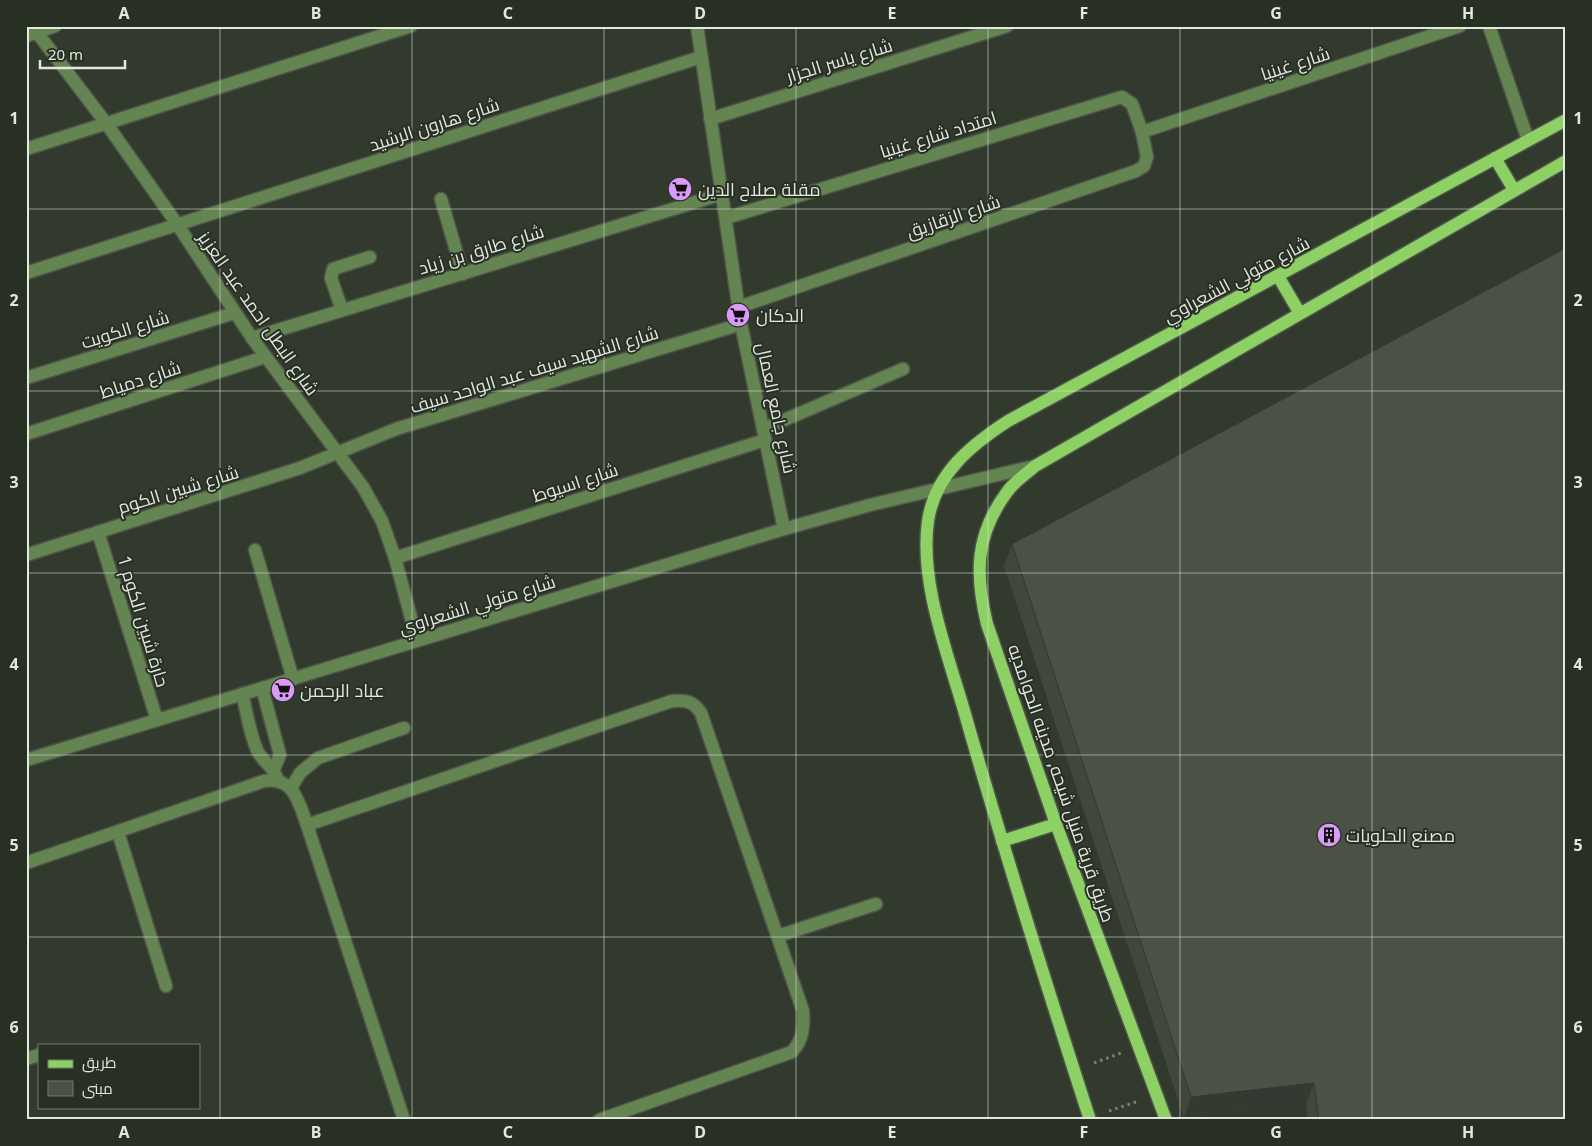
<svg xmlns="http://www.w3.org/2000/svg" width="1592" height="1146" font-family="'Noto Sans',Cairo,sans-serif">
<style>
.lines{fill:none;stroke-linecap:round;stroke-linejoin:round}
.minor-casing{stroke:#4e564a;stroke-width:15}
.major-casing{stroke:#4e564a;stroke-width:15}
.path{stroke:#7a8177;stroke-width:3;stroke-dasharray:2.5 4;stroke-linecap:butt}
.minor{stroke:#648452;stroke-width:12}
.major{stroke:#8dd064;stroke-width:12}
.wall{fill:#40473c}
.shaded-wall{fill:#343931}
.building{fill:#4a5246;stroke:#343931}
.grid{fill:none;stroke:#e2e7df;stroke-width:1;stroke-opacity:0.55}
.labels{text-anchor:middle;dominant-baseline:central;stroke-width:4;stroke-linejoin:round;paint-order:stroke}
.street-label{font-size:18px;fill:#e2e7df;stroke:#283024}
.poi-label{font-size:18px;fill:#e2e7df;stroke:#283024;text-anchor:start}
.neatline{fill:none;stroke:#e2e7df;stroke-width:2}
.grid-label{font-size:16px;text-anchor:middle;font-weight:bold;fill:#e2e7df}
</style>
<rect width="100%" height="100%" fill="#323a2e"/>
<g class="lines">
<g class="minor-casing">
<g id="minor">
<polyline points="32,26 106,123 177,224 252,338 363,487 382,521 395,558 417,640"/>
<polyline points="697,26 741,324 784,529"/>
<polyline points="1489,26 1528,140"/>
<polyline points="26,36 55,26"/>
<polyline points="710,119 1007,26"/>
<polyline points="1142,132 1460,26"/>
<polyline points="26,149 411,26"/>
<polyline points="441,199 463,274"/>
<polyline points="726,218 1122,97 1132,104 1142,132 1147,157 1144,166 1136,171 739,307"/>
<polyline points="26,273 701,57"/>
<polyline points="342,310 331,278 333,269 370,257"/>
<polyline points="252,338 722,194"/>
<polyline points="26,378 234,313"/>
<polyline points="763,429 903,369"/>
<polyline points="26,434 265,357"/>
<polyline points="98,532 157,720"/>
<polyline points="255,550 293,679"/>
<polyline points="26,555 300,468 396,429 741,324"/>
<polyline points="395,558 765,440"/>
<polyline points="262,688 280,755 274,769"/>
<path d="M 242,694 C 247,712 250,736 258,752 C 265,764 274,767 278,781"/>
<polyline points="26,760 784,529 870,505 1035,466"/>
<polyline points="291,788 300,773 318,758 404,728"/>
<path d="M 307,825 L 672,701 C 686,700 693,701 701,713 L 803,1011 C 804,1027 803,1040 792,1052 L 599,1120"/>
<polyline points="118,832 166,986"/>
<path d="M 26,863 L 264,781 C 294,776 299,803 307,825 L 404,1120"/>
<polyline points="778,936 876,904"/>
<polyline points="26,1059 39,1055"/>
</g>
</g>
<g class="major-casing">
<g id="major">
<polyline points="1495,158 1514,190"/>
<polyline points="1278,276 1299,312"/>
<polyline points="1002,841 1056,824"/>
<path d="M 1090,1120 C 1047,987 1005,854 967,721 C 950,659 919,585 928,521 C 935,474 971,445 1008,421 L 1566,120"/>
<path d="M 1166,1120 L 1056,824 L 987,624 C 975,574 975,535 1007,492 C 1014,482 1026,474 1035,466 L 1566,161"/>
</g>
</g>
<g class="path">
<polyline points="1094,1063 1121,1053"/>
<polyline points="1109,1111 1139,1101"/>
</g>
<use href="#minor" class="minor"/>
<use href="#major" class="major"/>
</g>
<polygon class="wall" points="1012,544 1566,1120 1308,1120 1306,1104 1184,1118 1004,566"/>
<polygon class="shaded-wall" points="1314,1083 1306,1104 1184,1118 1191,1097"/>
<polygon class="building" points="1566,248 1566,1120 1319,1120 1314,1083 1191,1097 1012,544"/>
<path class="grid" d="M 220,26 L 220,1120M 412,26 L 412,1120M 604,26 L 604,1120M 796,26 L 796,1120M 988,26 L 988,1120M 1180,26 L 1180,1120M 1372,26 L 1372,1120M 26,209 L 1566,209M 26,391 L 1566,391M 26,573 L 1566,573M 26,755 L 1566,755M 26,937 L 1566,937"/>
<defs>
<g id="supermarket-disc" transform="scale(1.25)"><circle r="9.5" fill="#da9af7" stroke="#283024"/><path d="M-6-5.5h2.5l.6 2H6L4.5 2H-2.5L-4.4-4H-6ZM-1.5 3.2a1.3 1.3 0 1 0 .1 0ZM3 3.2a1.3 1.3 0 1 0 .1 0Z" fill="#111"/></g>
<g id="building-disc" transform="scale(1.25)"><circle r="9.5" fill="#da9af7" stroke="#283024"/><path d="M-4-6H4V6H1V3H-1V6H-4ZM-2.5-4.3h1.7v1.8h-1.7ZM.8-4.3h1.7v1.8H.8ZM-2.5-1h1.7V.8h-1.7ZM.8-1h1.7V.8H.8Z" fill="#111"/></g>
</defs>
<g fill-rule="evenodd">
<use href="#supermarket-disc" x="680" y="189"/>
<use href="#supermarket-disc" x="738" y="315"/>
<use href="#supermarket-disc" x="283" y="690"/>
<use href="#building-disc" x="1329" y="835"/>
</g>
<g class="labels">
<g class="street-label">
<text transform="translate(839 60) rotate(-17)">شارع ياسر الجزار</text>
<text transform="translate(1295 63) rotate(-18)">شارع غينيا</text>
<text transform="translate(434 124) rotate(-18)">شارع هارون الرشيد</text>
<text transform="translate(938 134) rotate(-17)">امتداد شارع غينيا</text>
<text transform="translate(953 216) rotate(-19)">شارع الزقازيق</text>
<text transform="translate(481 249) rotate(-17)">شارع طارق بن زياد</text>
<text transform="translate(1236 279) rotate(-28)">شارع متولي الشعراوي</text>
<text transform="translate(259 313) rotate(55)">شارع البطل احمد عبد العزيز</text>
<text transform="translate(125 329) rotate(-17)">شارع الكويت</text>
<text transform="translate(534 369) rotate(-17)">شارع الشهيد سيف عبد الواحد سيف</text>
<text transform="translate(140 379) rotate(-18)">شارع دمياط</text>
<text transform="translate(777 408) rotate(78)">شارع جامع العمال</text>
<text transform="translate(575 482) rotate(-18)">شارع اسيوط</text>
<text transform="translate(178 489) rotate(-17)">شارع شبين الكوم</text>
<text transform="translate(477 604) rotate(-17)">شارع متولي الشعراوي</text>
<text transform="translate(144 621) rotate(73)">حارة شبين الكوم 1</text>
<text transform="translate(1062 783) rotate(71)">طريق قرية منيل شيحه, مدينه الحوامديه</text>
</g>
<g class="poi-label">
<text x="698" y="189">مقلة صلاح الدين</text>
<text x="756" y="315">الدكان</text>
<text x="300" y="690">عباد الرحمن</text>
<text x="1346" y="835">مصنع الحلويات</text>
</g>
</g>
<rect width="1592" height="1146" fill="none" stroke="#283024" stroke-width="55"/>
<rect x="38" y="1044" width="162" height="65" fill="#283024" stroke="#72796f"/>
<rect x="48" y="1060" width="25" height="8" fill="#8dd064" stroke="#72796f"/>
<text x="82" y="1068" font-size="15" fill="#e2e7df">طريق</text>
<rect x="48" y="1081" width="25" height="15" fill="#4a5246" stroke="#72796f"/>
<text x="82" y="1094" font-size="15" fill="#e2e7df">مبنى</text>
<path d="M40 60v8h85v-8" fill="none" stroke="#e2e7df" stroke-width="2.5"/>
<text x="48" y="60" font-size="15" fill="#e2e7df" stroke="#283024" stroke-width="4" paint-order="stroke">20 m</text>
<rect x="28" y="28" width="1536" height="1090" class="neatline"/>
<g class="grid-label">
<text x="124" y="19">A</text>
<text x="316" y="19">B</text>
<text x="508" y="19">C</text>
<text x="700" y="19">D</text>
<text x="892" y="19">E</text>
<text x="1084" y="19">F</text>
<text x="1276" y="19">G</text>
<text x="1468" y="19">H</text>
<text x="14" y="124">1</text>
<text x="1578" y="124">1</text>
<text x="14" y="306">2</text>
<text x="1578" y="306">2</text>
<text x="14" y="488">3</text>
<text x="1578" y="488">3</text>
<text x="14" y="670">4</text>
<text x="1578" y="670">4</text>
<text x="14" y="851">5</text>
<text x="1578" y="851">5</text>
<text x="14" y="1033">6</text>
<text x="1578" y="1033">6</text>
<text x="124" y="1138">A</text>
<text x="316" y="1138">B</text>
<text x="508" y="1138">C</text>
<text x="700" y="1138">D</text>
<text x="892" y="1138">E</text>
<text x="1084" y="1138">F</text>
<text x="1276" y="1138">G</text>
<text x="1468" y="1138">H</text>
</g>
</svg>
